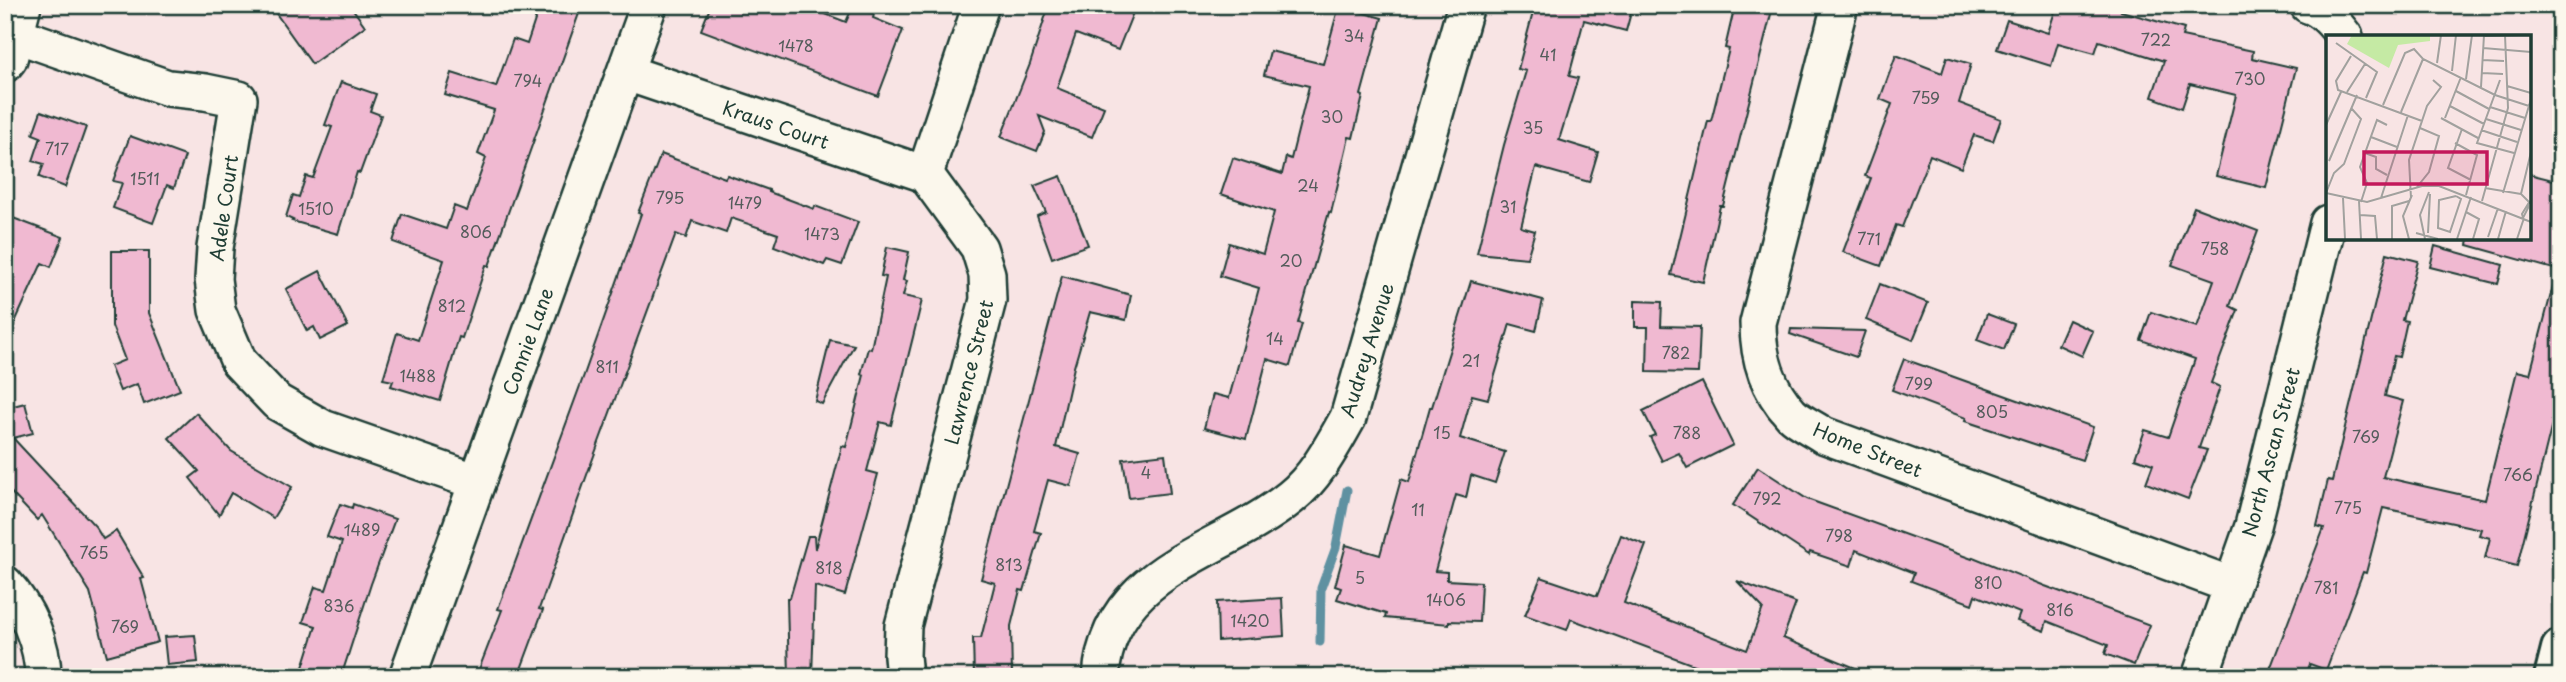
<svg xmlns="http://www.w3.org/2000/svg" width="2566" height="682" font-family="'Playpen Sans',sans-serif">
<style>
.lines{fill:none;stroke-linecap:round;stroke-linejoin:round}
.stream{stroke:#5f91a1;stroke-width:9}
.building{fill:#f0b9d1;stroke:#1f3d34;stroke-width:2}
.street-casing{stroke:#1f3d34;stroke-width:40}
.secondary-casing{stroke:#1f3d34;stroke-width:44}
.street{stroke:#fbf7ec;stroke-width:35}
.secondary{stroke:#fbf7ec;stroke-width:38}
.labels{text-anchor:middle;dominant-baseline:central;stroke-width:7;stroke-linejoin:round;paint-order:stroke}
.number-label{font-size:16px;fill:#535c5b}
.street-label{font-size:19px;fill:#1f3d34;stroke:#fbf7ec}
.inset-road{fill:none;stroke:#a1a19e;stroke-width:2}
.view{fill:#c2185b;fill-opacity:0.15;stroke:#c2185b;stroke-width:3.5}
.inset-edge{fill:none;stroke:#1f3d34;stroke-width:3.5}
</style>
<rect width="100%" height="100%" fill="#f8e4e4"/>
<filter id="ink" filterUnits="userSpaceOnUse"><feTurbulence type="fractalNoise" baseFrequency=".0143" numOctaves="2"/><feDisplacementMap in="SourceGraphic" scale="14" xChannelSelector="R" yChannelSelector="G"/><feConvolveMatrix kernelMatrix="1 2 1 2 8 2 1 2 1" color-interpolation-filters="sRGB"/></filter>
<g filter="url(#ink)">
<g class="lines">
<polyline class="stream" points="1320,642 1321,588 1336,547 1347,490"/>
</g>
<g class="building">
<polygon points="270,5 350,5 365,26 312,64"/>
<polygon points="540,5 582,5 489,266 486,265 462,338 459,337 440,401 391,386 393,381 383,379 397,333 418,340 444,260 393,242 402,214 446,229 454,206 467,211 486,158 478,154 494,110 445,95 452,73 496,87 513,39 527,44"/>
<polygon points="711,5 802,5 846,22 853,6 874,14 873,18 903,30 878,96 701,30"/>
<polygon points="1049,5 1136,5 1118,50 1076,34 1057,88 1104,107 1092,137 1039,116 1045,132 1037,151 1001,137 1030,64"/>
<polygon points="1535,5 1633,5 1626,31 1584,20 1569,76 1578,78 1559,140 1598,152 1589,182 1536,167 1521,227 1535,231 1527,258 1477,253 1504,145 1526,71 1518,69"/>
<polygon points="1735,5 1753,5 1772,10 1723,206 1720,206 1703,282 1671,275 1708,121 1711,121 1729,49 1725,48"/>
<polygon points="2057,5 2123,5 2121,11 2184,29 2182,36 2253,51 2252,58 2296,68 2266,188 2216,176 2236,95 2190,84 2182,108 2152,97 2164,61 2099,41 2095,53 2058,43 2051,66 1997,49 2007,20 2048,33"/>
<polygon points="1339,6 1382,18 1361,95 1363,96 1353,138 1349,137 1331,213 1329,212 1298,323 1302,324 1290,366 1267,359 1246,439 1204,428 1213,394 1229,398 1259,288 1220,276 1229,243 1263,254 1274,212 1221,194 1233,158 1282,174 1286,157 1291,159 1309,86 1264,75 1270,51 1323,64"/>
<polygon points="1896,55 1942,73 1947,57 1971,64 1959,103 2001,119 1993,141 1974,135 1961,168 1930,155 1902,227 1896,225 1881,266 1843,252 1871,178 1865,176 1892,104 1880,99"/>
<polygon points="341,82 376,94 370,111 381,115 360,173 357,172 338,234 292,221 293,220 286,217 293,195 299,197 306,176 313,178 332,127 325,125"/>
<polygon points="41,111 86,127 65,187 39,177 44,164 33,161 41,137 33,134"/>
<polygon points="130,136 185,156 174,188 167,185 153,223 113,208 122,183 113,181"/>
<polygon points="661,154 725,178 727,175 769,190 769,192 814,209 815,206 858,222 842,265 827,260 824,265 774,246 778,234 731,218 726,233 692,221 686,238 676,234 588,472 539,609 543,610 518,677 476,677 502,610 498,609 584,375 641,214 638,213"/>
<polygon points="2529,174 2561,182 2561,271 2468,245 2469,238 2529,238"/>
<polygon points="1061,176 1088,245 1052,258 1037,216 1046,212 1034,186"/>
<polygon points="2194,207 2258,231 2230,306 2238,310 2211,383 2220,387 2199,448 2207,450 2188,499 2146,483 2153,464 2135,458 2145,430 2168,437 2195,359 2141,340 2151,312 2197,327 2214,280 2172,265"/>
<polygon points="13,218 63,237 51,267 42,263 5,344 5,239"/>
<polygon points="2435,246 2503,265 2498,284 2430,267"/>
<polygon points="887,247 909,252 903,280 907,281 903,296 922,300 913,337 891,425 880,422 867,471 878,474 845,595 815,586 812,677 789,677 787,598 790,598 808,536 814,536 815,549 842,446 846,447 864,375 861,374 868,348 871,349 886,277 881,276"/>
<polygon points="112,251 149,251 149,313 180,390 144,404 137,384 120,391 110,366 125,360 112,326"/>
<polygon points="2387,253 2418,261 2402,320 2407,321 2399,357 2394,356 2385,396 2403,401 2383,477 2485,500 2517,371 2530,374 2553,286 2561,287 2561,388 2517,566 2485,558 2490,538 2479,535 2481,529 2383,508 2366,573 2363,572 2326,670 2310,664 2305,677 2267,677 2324,528 2317,526 2328,480 2332,481"/>
<polygon points="320,271 348,326 320,340 314,327 307,331 286,289"/>
<polygon points="1062,276 1131,295 1126,320 1090,312 1074,367 1056,447 1080,454 1071,486 1048,480 1034,531 1041,533 1024,591 1020,590 1011,626 1012,677 974,677 973,638 981,638 995,583 981,579"/>
<polygon points="1471,281 1543,300 1536,331 1510,324 1488,399 1472,395 1460,438 1505,452 1495,483 1471,475 1466,498 1456,495 1435,571 1447,572 1447,580 1481,582 1479,622 1449,621 1449,624 1385,618 1386,614 1337,599 1341,588 1335,586 1346,545 1380,555 1401,479 1409,482 1430,407 1432,407"/>
<polygon points="1880,284 1928,303 1913,340 1866,320"/>
<polygon points="1635,301 1662,302 1661,326 1700,327 1698,373 1647,372 1648,327 1635,327"/>
<polygon points="1987,314 2014,324 2004,350 1977,340"/>
<polygon points="2069,320 2093,331 2082,356 2058,345"/>
<polygon points="1791,329 1865,331 1856,357 1790,334"/>
<polygon points="830,340 854,345 822,404 815,401"/>
<polygon points="1904,359 2093,427 2082,460 1965,421 1966,418 1892,390"/>
<polygon points="1702,382 1733,445 1687,468 1679,453 1662,461 1650,437 1655,435 1643,411"/>
<polygon points="25,403 33,433 13,438 95,526 103,539 116,531 144,578 141,579 158,642 107,656 90,592 42,515 37,520 5,486 5,408"/>
<polygon points="196,413 231,451 292,487 273,518 231,493 219,515 190,478 199,471 169,438"/>
<polygon points="1165,454 1170,493 1129,498 1123,459"/>
<polygon points="1758,467 1807,499 1972,559 1973,557 2045,586 2150,625 2134,665 2105,654 2108,645 2047,621 2044,631 2017,621 2020,613 1975,595 1972,604 1911,581 1914,573 1856,550 1851,566 1810,552 1809,555 1733,505"/>
<polygon points="340,504 352,508 353,504 395,519 371,584 341,677 300,677 316,626 303,622 315,587 326,590 342,542 327,537"/>
<polygon points="1621,535 1646,545 1624,603 1747,650 1763,608 1737,581 1796,603 1783,638 1877,677 1726,677 1571,619 1567,630 1525,615 1541,577 1597,596"/>
<polygon points="1282,598 1284,636 1218,641 1217,602"/>
<polygon points="195,635 198,662 167,665 164,637"/>
</g>
<g class="lines">
<g class="street-casing">
<g id="street">
<path d="M 1840,5 L 1758,323 C 1758,358 1767,388 1791,414 C 1799,422 1813,428 1823,435 L 2231,585"/>
<path d="M 2308,5 C 2324,10 2335,24 2345,37"/>
<polyline points="14,34 168,88 205,92 239,99 215,248 213,279 217,310 239,362 277,402 323,428 477,482"/>
<polyline points="5,64 9,59 23,5"/>
<polyline points="627,73 925,174"/>
<polyline points="925,174 981,5"/>
<path d="M 5,584 C 27,608 43,644 43,677"/>
<polyline points="407,677 649,5"/>
<polyline points="904,677 902,656 903,626 988,300 987,274 979,248 925,174"/>
<path d="M 1101,677 C 1108,568 1221,554 1291,497 C 1317,476 1332,446 1348,418 L 1466,5"/>
<polyline points="2200,677 2253,526 2328,223"/>
</g>
</g>
<g class="secondary-casing">
<polyline id="secondary" points="2554,677 2561,649"/>
</g>
<use href="#street" class="street"/>
<use href="#secondary" class="secondary"/>
</g>
</g>
<g class="labels">
<g class="number-label">
<text x="1354" y="35">34</text>
<text x="2156" y="39">722</text>
<text x="796" y="45">1478</text>
<text x="1548" y="54">41</text>
<text x="2250" y="78">730</text>
<text x="528" y="80">794</text>
<text x="1926" y="97">759</text>
<text x="1332" y="116">30</text>
<text x="1533" y="127">35</text>
<text x="57" y="148">717</text>
<text x="145" y="178">1511</text>
<text x="1308" y="185">24</text>
<text x="670" y="197">795</text>
<text x="745" y="202">1479</text>
<text x="1508" y="206">31</text>
<text x="316" y="208">1510</text>
<text x="476" y="231">806</text>
<text x="822" y="233">1473</text>
<text x="1869" y="238">771</text>
<text x="2215" y="248">758</text>
<text x="1291" y="260">20</text>
<text x="452" y="305">812</text>
<text x="1275" y="338">14</text>
<text x="1676" y="352">782</text>
<text x="1471" y="360">21</text>
<text x="607" y="366">811</text>
<text x="418" y="375">1488</text>
<text x="1919" y="383">799</text>
<text x="1992" y="411">805</text>
<text x="1442" y="432">15</text>
<text x="1687" y="432">788</text>
<text x="2366" y="436">769</text>
<text x="1146" y="472">4</text>
<text x="2518" y="474">766</text>
<text x="1767" y="498">792</text>
<text x="2348" y="507">775</text>
<text x="1418" y="509">11</text>
<text x="362" y="529">1489</text>
<text x="1839" y="535">798</text>
<text x="94" y="552">765</text>
<text x="1009" y="564">813</text>
<text x="829" y="567">818</text>
<text x="1360" y="577">5</text>
<text x="1988" y="582">810</text>
<text x="2326" y="587">781</text>
<text x="1446" y="599">1406</text>
<text x="339" y="605">836</text>
<text x="2060" y="609">816</text>
<text x="1250" y="620">1420</text>
<text x="125" y="626">769</text>
</g>
<g class="street-label">
<text transform="translate(776 124) rotate(19)">Kraus Court</text>
<text transform="translate(223 208) rotate(-82)">Adele Court</text>
<text transform="translate(527 341) rotate(-70)">Connie Lane</text>
<text transform="translate(1366 350) rotate(-73)">Audrey Avenue</text>
<text transform="translate(968 372) rotate(-76)">Lawrence Street</text>
<text transform="translate(1868 449) rotate(22)">Home Street</text>
<text transform="translate(2270 452) rotate(-75)">North Ascan Street</text>
</g>
</g>
<g transform="translate(2326 35)">
<rect width="205" height="205" fill="#f8e4e4"/>
<path d="M 26,0 L 104,0 L 104,6 L 72,10 L 63,33 L 21,9 Z" fill="#c5eaa4"/>
<path class="inset-road" d="M 158,1 L 193,0M 10,8 L 51,37 L 40,63M 157,13 L 205,17M 25,21 L 10,46 L 12,55 L 96,86M 156,25 L 178,26M 111,28 L 115,0M 126,36 L 130,0M 156,38 L 177,39M 140,44 L 146,0M 174,45 L 151,108 L 188,118M 181,51 L 205,58M 155,52 L 158,0M 130,56 L 163,74M 21,57 L 39,29M 57,70 L 79,18 L 88,14 L 97,24 L 169,60 L 203,71M 124,71 L 158,89M 164,72 L 199,83M 75,77 L 97,24M 115,83 L 152,103M 119,83 L 135,42M 160,84 L 195,95M 0,90 L 15,57M 136,94 L 122,133 L 145,145M 155,95 L 191,107M 45,102 L 71,112M 129,108 L 151,120 L 140,160M 205,117 L 195,159 L 205,169M 39,118 L 50,122 L 50,134 L 61,140M 3,126 L 31,60M 91,152 L 103,137 L 113,101 L 94,93M 159,153 L 195,159M 0,158 L 8,138 L 18,129 L 35,84 L 26,74M 0,158 L 41,167 L 96,151 L 113,151 L 205,187M 177,158 L 205,64M 130,161 L 113,165 L 112,193 L 124,197 L 135,164 L 130,161M 17,163 L 19,204M 55,163 L 82,80M 85,163 L 83,125 L 101,71 L 115,52 L 107,45M 33,166 L 35,204M 156,166 L 182,73 L 179,0M 35,167 L 41,148 L 34,132 L 51,85 L 61,90M 202,169 L 202,173 L 197,183 L 196,179 ZM 140,177 L 153,184 L 147,204M 34,180 L 49,181 L 51,204M 90,198 L 112,204M 102,198 L 104,159M 162,202 L 172,173M 66,204 L 66,171 L 83,166M 83,204 L 77,181 L 86,160M 99,204 L 94,180 L 103,157M 131,204 L 145,162M 172,204 L 180,176M 191,204 L 198,183"/>
<path class="view" d="M 38,117 L 161,117 L 161,149 L 38,149 Z"/>
<rect width="205" height="205" class="inset-edge"/>
</g>
<rect width="2566" height="682" fill="none" stroke="#fbf7ec" stroke-width="28"/>
<rect x="14" y="14" width="2538" height="654" fill="none" stroke="#1f3d34" stroke-width="2.5" filter="url(#ink)"/>
</svg>
